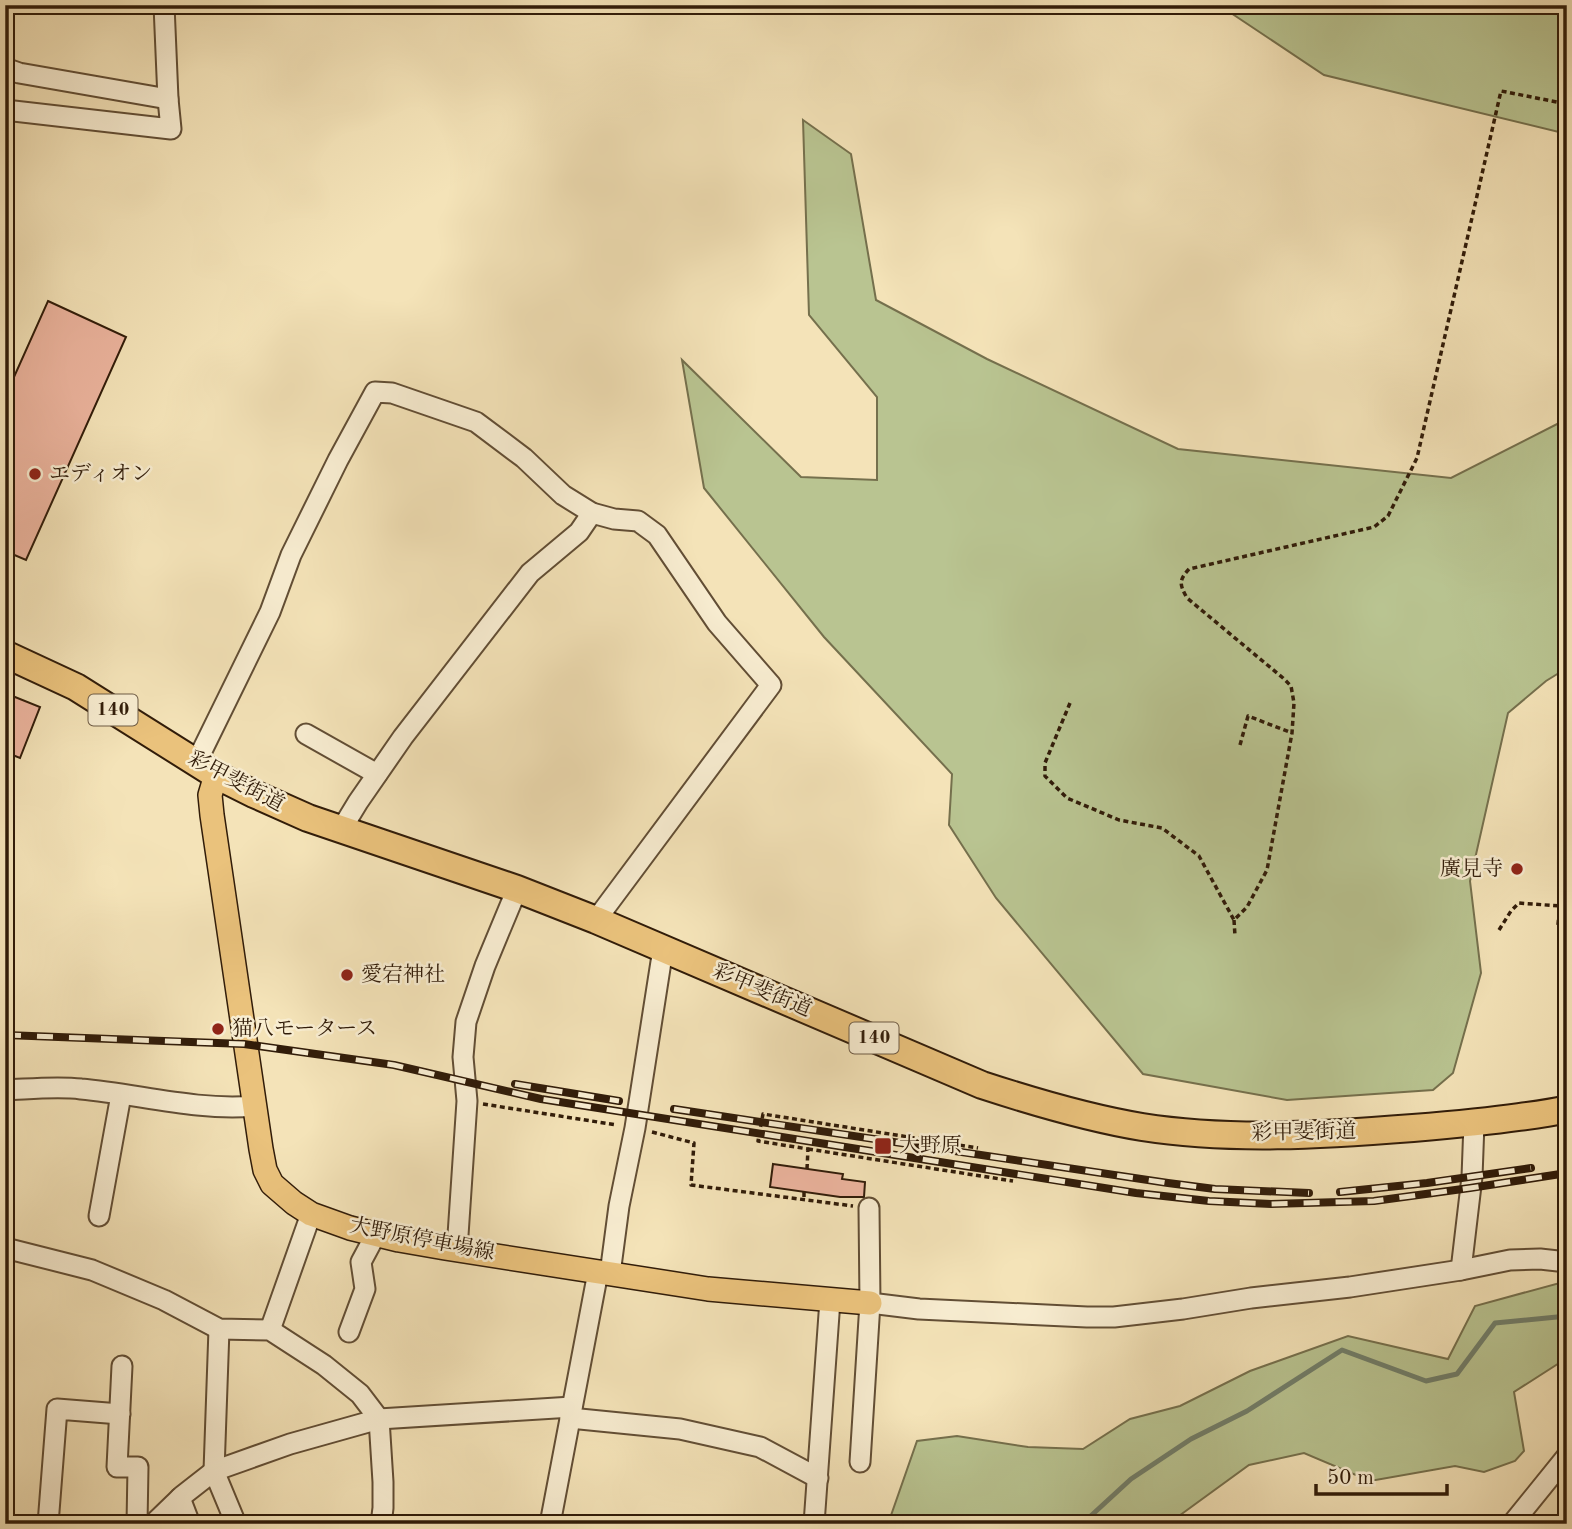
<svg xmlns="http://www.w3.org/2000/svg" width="1572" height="1529" font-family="'Old Standard TT','Noto Serif JP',serif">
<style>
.green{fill:#b9c491;stroke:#75704d;stroke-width:2}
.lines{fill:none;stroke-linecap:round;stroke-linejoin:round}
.stream{stroke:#717e6a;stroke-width:5}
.building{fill:#ecb49e;stroke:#311c09;stroke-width:2}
.minor-casing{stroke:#624e35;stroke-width:23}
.major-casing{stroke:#311c09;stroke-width:26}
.highway-casing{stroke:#311c09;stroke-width:30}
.path{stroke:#311c09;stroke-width:3.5;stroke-dasharray:5 3.5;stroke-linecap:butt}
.minor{stroke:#f8edd1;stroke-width:19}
.major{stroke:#eac27c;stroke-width:23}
.highway{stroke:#eac27c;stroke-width:26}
.rail-casing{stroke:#311c09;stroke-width:8}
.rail{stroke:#f8edd1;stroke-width:5;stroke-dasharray:16;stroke-linecap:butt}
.poi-dot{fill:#8f2418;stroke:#f8edd1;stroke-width:2.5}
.labels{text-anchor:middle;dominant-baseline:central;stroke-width:5;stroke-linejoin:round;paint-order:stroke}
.shield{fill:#f8edd1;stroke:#6d5b45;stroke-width:2}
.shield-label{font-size:19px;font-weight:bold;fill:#311c09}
.poi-label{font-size:21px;fill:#311c09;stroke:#f8edd1;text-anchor:start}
.street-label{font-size:21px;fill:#311c09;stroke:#f8edd1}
</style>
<rect width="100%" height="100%" fill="#f4e3b8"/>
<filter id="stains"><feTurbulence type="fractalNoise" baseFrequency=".00286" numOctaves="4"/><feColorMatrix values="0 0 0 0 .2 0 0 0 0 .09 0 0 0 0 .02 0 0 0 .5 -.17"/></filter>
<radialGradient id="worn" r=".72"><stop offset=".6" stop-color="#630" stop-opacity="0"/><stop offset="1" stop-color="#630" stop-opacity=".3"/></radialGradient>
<g class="green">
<polygon points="1219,5 1567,5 1567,134 1324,75"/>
<polygon points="803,120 851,154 876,300 987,359 1178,449 1451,478 1567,419 1567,668 1546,681 1508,713 1470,881 1481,973 1453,1073 1433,1090 1287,1100 1143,1074 996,898 949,825 952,774 824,637 704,488 682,360 801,477 877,480 877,397 809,315"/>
<polygon points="1567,1281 1567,1358 1514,1392 1524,1451 1515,1461 1484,1472 1455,1466 1370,1481 1304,1453 1249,1465 1172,1521 1150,1517 1133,1524 888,1524 917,1441 957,1436 1028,1447 1083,1449 1130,1419 1180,1406 1250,1371 1348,1336 1448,1359 1475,1306"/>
</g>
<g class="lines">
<polyline class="stream" points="1082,1524 1131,1479 1191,1439 1247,1411 1342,1350 1426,1381 1457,1374 1495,1323 1567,1316"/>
</g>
<g class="building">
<polygon points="48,301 126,337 26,560 5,551 5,397"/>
<polygon points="5,693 40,707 20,758 5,752"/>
<polygon points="773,1164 843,1174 842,1179 865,1182 864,1197 840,1197 770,1187"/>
</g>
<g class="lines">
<g class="minor-casing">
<g id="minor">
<polyline points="5,68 19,73 168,99"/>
<polyline points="5,110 171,129 168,99 164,5"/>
<polyline points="306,734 377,774"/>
<polyline points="196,763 270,612 291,555 338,460 375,392 392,393 476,422 524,458 563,495 592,513 614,519 638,521 657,535 717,623 771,685 596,920"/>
<polyline points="341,830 358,802 403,737 530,573 579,532 592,513"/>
<path d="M 5,1090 C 30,1089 57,1086 81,1089 C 138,1094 196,1111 254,1106"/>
<polyline points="99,1216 121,1095"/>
<polyline points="5,1248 92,1270 164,1300 219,1329 270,1330 324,1365 360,1394 379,1419 383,1482 383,1508 381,1524"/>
<polyline points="457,1250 467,1101 463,1057 466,1022 485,966 517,889"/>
<polyline points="1461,1270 1472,1177 1474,1123"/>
<polyline points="610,1274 619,1206 635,1128 663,949"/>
<polyline points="870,1303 919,1309 1087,1317 1114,1317 1183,1309 1251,1298 1350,1287 1461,1270 1510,1260 1540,1259 1567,1262"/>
<polyline points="219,1329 214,1471 236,1524"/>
<polyline points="270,1330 311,1214"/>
<polyline points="349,1332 365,1289 361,1262 376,1234"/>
<polyline points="122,1366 117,1467 138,1467 137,1524"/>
<polyline points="570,1418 680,1429 760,1447 818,1478"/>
<polyline points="860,1462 870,1303 869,1208"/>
<polyline points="180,1498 190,1524"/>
<polyline points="48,1524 57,1409 120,1414"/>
<polyline points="153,1524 182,1496 214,1471 290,1444 379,1419 572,1407"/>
<polyline points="550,1524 598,1272"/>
<polyline points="814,1524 830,1300"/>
<polyline points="1512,1524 1567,1456"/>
</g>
</g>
<g class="major-casing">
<polyline id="major" points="216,775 210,795 212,815 261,1149 265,1170 272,1184 294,1203 311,1214 350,1228 399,1240 445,1248 708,1289 870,1303"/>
</g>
<g class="highway-casing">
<path id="highway" d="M 5,654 L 76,687 L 216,775 L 254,794 L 308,818 L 517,889 L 596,920 L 982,1085 C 1034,1102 1087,1118 1142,1127 C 1231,1141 1323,1135 1413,1128 C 1449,1125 1484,1122 1519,1117 C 1535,1115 1551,1113 1567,1109"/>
</g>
<g class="path">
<path d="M 1070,703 L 1045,763 L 1045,776 L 1067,798 L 1119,820 L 1162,828 L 1199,856 L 1234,920 L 1247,907 L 1267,870 L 1292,733 L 1294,703 L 1291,686 L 1283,678 L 1187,598 C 1180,585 1178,581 1189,569 L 1374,527 L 1388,516 L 1417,458 L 1501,91 L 1567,104"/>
<polyline points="1240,745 1248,716 1292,733"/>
<polyline points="1234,920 1235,936"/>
<polyline points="1558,925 1567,826"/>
<polyline points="1499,930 1511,911 1519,903 1560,906"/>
<polyline points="483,1104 617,1125"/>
<polyline points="652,1132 694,1143 691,1185 853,1206"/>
<polyline points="808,1149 1013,1181"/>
<polyline points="807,1169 808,1149 758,1141 763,1114 978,1148"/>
<polyline points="804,1192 804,1200"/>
</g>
<use href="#minor" class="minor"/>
<use href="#major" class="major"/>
<use href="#highway" class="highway"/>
<g class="rail-casing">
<g id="rail">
<polyline points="5,1035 244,1044 394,1065 541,1099 1136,1193 1209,1201 1271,1204 1374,1201 1470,1188 1567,1173"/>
<polyline points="515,1084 619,1101"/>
<polyline points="674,1109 1168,1183 1215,1189 1309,1193"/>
<polyline points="1340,1192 1427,1183 1531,1168"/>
</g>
</g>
<use href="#rail" class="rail"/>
</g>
<g class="poi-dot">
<circle cx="35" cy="474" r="7"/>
<circle cx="1517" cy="869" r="7"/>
<circle cx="347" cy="975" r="7"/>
<circle cx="218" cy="1029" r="7"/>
<rect x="874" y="1137" width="18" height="18" rx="3.5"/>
</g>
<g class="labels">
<g class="shield">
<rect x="88.5" y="694.5" width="49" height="31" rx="5"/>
<rect x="849.5" y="1022.5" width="49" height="31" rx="5"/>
</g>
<g class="shield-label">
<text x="113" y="710">140</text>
<text x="874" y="1038">140</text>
</g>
<g class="poi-label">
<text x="49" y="474">エディオン</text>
<text x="1503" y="869" text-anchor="end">廣見寺</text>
<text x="361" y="975">愛宕神社</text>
<text x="232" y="1029">猫八モータース</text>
<text x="899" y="1146">大野原</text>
</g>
<g class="street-label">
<text transform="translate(236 782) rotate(28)">彩甲斐街道</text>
<text transform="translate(762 991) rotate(23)">彩甲斐街道</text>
<text transform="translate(1304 1133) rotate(-1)">彩甲斐街道</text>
<text transform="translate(422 1240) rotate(11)">大野原停車場線</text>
</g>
</g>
<rect width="1572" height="1529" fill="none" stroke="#f4e3b8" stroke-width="28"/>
<rect x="7" y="7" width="1558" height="1515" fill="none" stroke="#311c09" stroke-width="3.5"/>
<rect x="14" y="14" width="1544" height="1501" fill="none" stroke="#311c09" stroke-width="2"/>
<path d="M1316 1484v10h131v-10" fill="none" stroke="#311c09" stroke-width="3.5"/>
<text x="1327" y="1484" font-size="21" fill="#311c09" stroke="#f8edd1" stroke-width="5" paint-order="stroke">50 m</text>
<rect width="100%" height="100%" filter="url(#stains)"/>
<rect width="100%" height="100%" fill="url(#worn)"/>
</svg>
